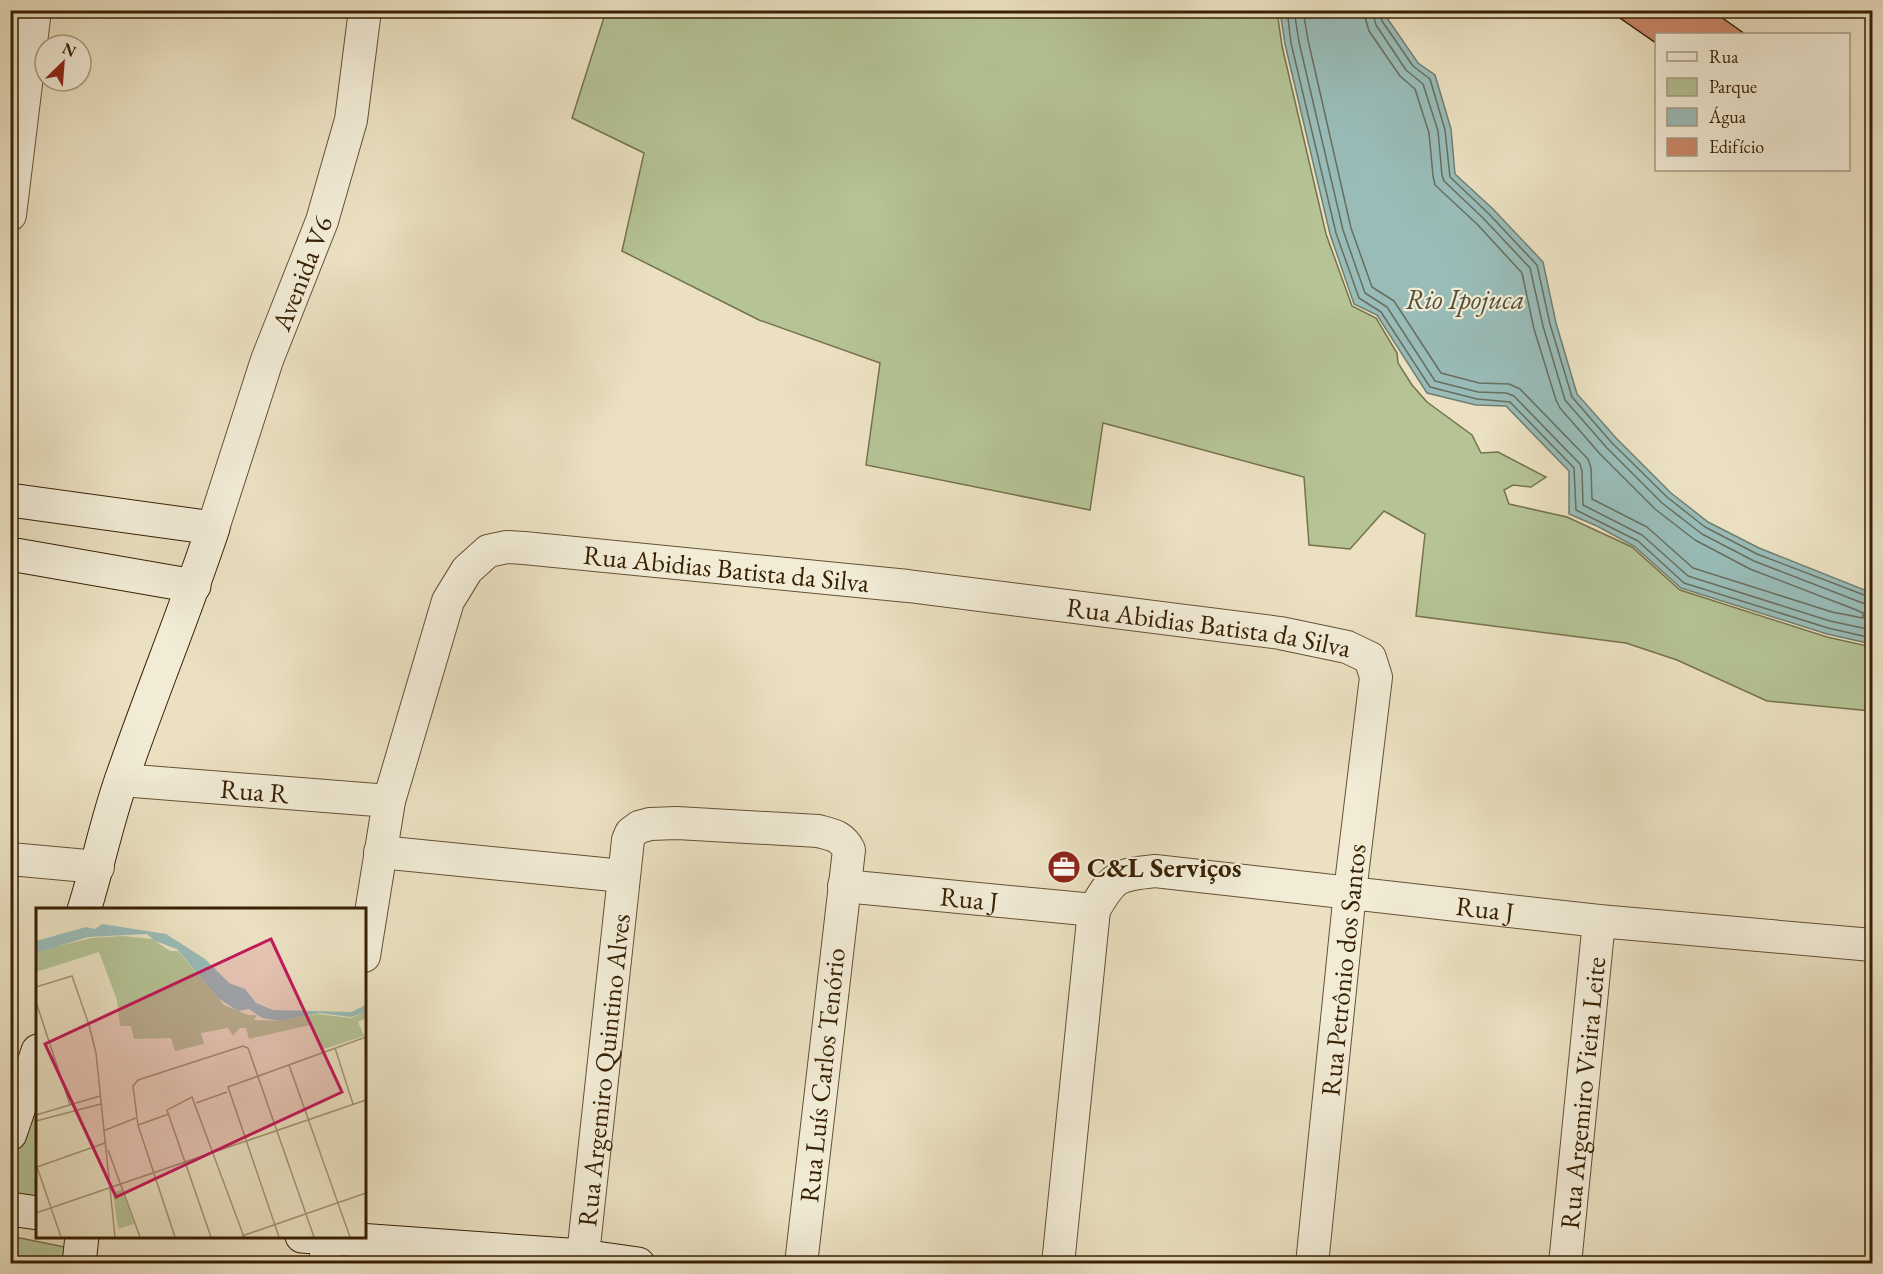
<svg xmlns="http://www.w3.org/2000/svg" width="1883" height="1274" font-family="'EB Garamond',serif">
<style>
.green{fill:#b5c395;stroke:#76724c;stroke-width:1.5}
.water{fill:#99bcb8;stroke:#727e70;stroke-width:1.5}
.lines{fill:none;stroke-linecap:round;stroke-linejoin:round}
.shore{stroke:#686e5e;stroke-width:1.5}
.building{fill:#cb876a;stroke:#382103;stroke-width:1.5}
.street-casing{stroke:#655133;stroke-width:34}
.secondary-casing{stroke:#382103;stroke-width:35}
.street{stroke:#f2ecd7;stroke-width:32}
.secondary{stroke:#f2ecd7;stroke-width:33}
.labels{text-anchor:middle;dominant-baseline:central;stroke-width:4.5;stroke-linejoin:round;paint-order:stroke}
.street-label{font-size:27px;fill:#382103;stroke:#f2ecd7}
.poi-label{font-size:27px;font-weight:bold;fill:#382103;stroke:#f2ecd7;text-anchor:start}
.water-label{font-size:28px;font-style:italic;fill:#555039;stroke:#f2ecd7}
.inset-road{fill:none;stroke:#a39476;stroke-width:1.5}
.view{fill:#c2185b;fill-opacity:0.15;stroke:#c2185b;stroke-width:3}
.inset-edge{fill:none;stroke:#382103;stroke-width:3}
</style>
<rect width="100%" height="100%" fill="#ebe1c2"/>
<filter id="stains"><feTurbulence type="fractalNoise" baseFrequency=".00333" numOctaves="4"/><feColorMatrix values="0 0 0 0 .2 0 0 0 0 .09 0 0 0 0 .02 0 0 0 .5 -.17"/></filter>
<radialGradient id="worn" r=".72"><stop offset=".6" stop-color="#630" stop-opacity="0"/><stop offset="1" stop-color="#630" stop-opacity=".3"/></radialGradient>
<g class="green">
<polygon points="606,11 1277,11 1282,46 1326,234 1352,306 1376,318 1397,353 1398,363 1412,385 1427,402 1472,435 1481,453 1498,452 1546,477 1531,487 1513,485 1504,490 1509,504 1567,517 1632,547 1680,590 1827,637 1872,647 1872,713 1871,711 1767,701 1677,660 1626,643 1416,616 1425,534 1384,511 1350,549 1309,545 1304,477 1103,423 1090,510 866,465 880,363 759,320 622,251 644,153 572,118"/>
<polygon points="37,1088 37,1201 11,1196 11,1164"/>
<polygon points="10,1236 65,1247 63,1263 11,1263"/>
</g>
<polygon class="water" points="1280,11 1385,11 1387,18 1418,63 1435,75 1451,129 1455,174 1493,209 1543,262 1556,323 1577,394 1616,438 1671,493 1708,522 1759,548 1872,593 1872,644 1827,634 1681,588 1634,546 1597,526 1569,514 1569,471 1506,406 1476,405 1427,393 1377,315 1354,304 1330,234 1285,44"/>
<g class="lines">
<g class="shore">
<polyline points="1287,10 1291,43 1336,233 1359,298 1381,312 1430,387 1477,399 1510,402 1574,468 1576,510 1638,541 1684,583 1828,628 1872,638"/>
<polyline points="1294,10 1299,42 1343,230 1365,293 1387,307 1435,381 1478,392 1506,393 1514,396 1580,464 1582,471 1583,505 1642,535 1688,576 1830,621 1872,630"/>
<polyline points="1303,10 1308,40 1351,228 1372,287 1394,301 1441,373 1479,383 1509,384 1520,389 1588,459 1591,468 1592,499 1647,527 1693,568 1832,612 1863,618 1863,613 1854,609 1750,569 1695,540 1655,509 1600,454 1560,408 1556,400 1534,329 1522,273 1478,225 1435,185 1433,176 1429,133 1415,89 1400,76 1369,31 1363,10"/>
<polyline points="1372,10 1376,25 1406,70 1423,84 1438,131 1442,175 1444,181 1484,219 1530,268 1543,326 1565,400 1607,448 1662,503 1702,534 1754,561 1865,604 1872,605"/>
<polyline points="1379,10 1382,21 1413,66 1430,79 1445,130 1450,177 1489,214 1537,265 1550,324 1572,397 1612,443 1667,497 1705,527 1757,554 1872,598"/>
</g>
</g>
<polygon class="building" points="1625,10 1711,10 1745,34 1656,34 1656,43 1620,18"/>
<g class="lines">
<g class="street-casing">
<g id="street">
<polyline points="10,215 35,10"/>
<path id="s1" d="M 213,528 L 267,360 L 322,221 L 351,120 L 365,10"/>
<path id="s2" d="M 121,780 L 389,801"/>
<polyline points="380,852 623,876"/>
<polyline points="10,859 98,867"/>
<path id="s3" d="M 844,886 L 1094,910"/>
<path id="s4" d="M 364,956 L 389,801 L 448,601 L 467,570 L 488,551 L 507,547 L 524,548 L 908,586 L 1280,633 L 1347,647 L 1370,658 L 1376,677 L 1350,892 L 1312,1264"/>
<polyline points="325,1264 328,1236"/>
<path id="s5" d="M 582,1264 L 628,840 L 631,833 L 639,827 L 650,824 L 677,823 L 818,831 C 833,835 842,836 849,850 L 801,1264"/>
<path id="s6" d="M 1058,1264 L 1094,910 C 1113,876 1117,875 1155,871 L 1599,921 L 1872,945"/>
<path id="s7" d="M 1565,1264 L 1599,921"/>
</g>
</g>
<g class="secondary-casing">
<g id="secondary">
<path d="M 10,500 L 213,528 C 185,612 151,694 122,778 C 107,820 98,866 84,910"/>
<polyline points="10,554 194,586"/>
<polyline points="10,1134 38,1051"/>
<polyline points="10,1209 38,1213"/>
<polyline points="302,1236 582,1256 638,1264"/>
<polyline points="79,1264 82,1236"/>
</g>
</g>
<use href="#street" class="street"/>
<use href="#secondary" class="secondary"/>
</g>
<defs>
<g id="office-disc" transform="scale(1.725)"><circle r="9.5" fill="#8f2418" stroke="#f2ecd7"/><path d="M-6-3h4V-5.5h4V-3h4V5H-6ZM-1-4.5V-3h2v-1.5ZM-6 0V1H6V0Z" fill="#fff"/></g>
</defs>
<g fill-rule="evenodd">
<use href="#office-disc" x="1064" y="867"/>
</g>
<g class="labels">
<g class="street-label">
<text stroke="none"><textPath href="#s1" startOffset="270">Avenida V6</textPath></text>
<text stroke="none"><textPath href="#s4" startOffset="670">Rua Abidias Batista da Silva</textPath></text>
<text stroke="none"><textPath href="#s4" startOffset="1156">Rua Abidias Batista da Silva</textPath></text>
<text stroke="none"><textPath href="#s2" startOffset="134">Rua R</textPath></text>
<text stroke="none"><textPath href="#s3" startOffset="126">Rua J</textPath></text>
<text stroke="none"><textPath href="#s6" startOffset="766">Rua J</textPath></text>
<text transform="translate(1343 970) rotate(-84)">Rua Petrônio dos Santos</text>
<text stroke="none"><textPath href="#s5" startOffset="195">Rua Argemiro Quintino Alves</textPath></text>
<text transform="translate(822 1075) rotate(-84)">Rua Luís Carlos Tenório</text>
<text stroke="none"><textPath href="#s7" startOffset="172">Rua Argemiro Vieira Leite</textPath></text>
</g>
<g class="poi-label">
<text x="1087" y="867">C&amp;L Serviços</text>
</g>
<g class="water-label">
<text x="1465" y="299">Rio Ipojuca</text>
</g>
</g>
<g transform="translate(36 908)">
<rect width="330" height="330" fill="#ebe1c2"/>
<path d="M 87,28 L 116,31 L 134,43 L 142,43 L 188,97 L 212,107 L 221,107 L 218,112 L 244,113 L 281,106 L 315,110 L 330,104 L 330,110 L 322,114 L 328,128 L 285,142 L 274,117 L 213,131 L 210,120 L 204,120 L 197,128 L 192,120 L 165,125 L 168,136 L 139,143 L 135,130 L 98,131 L 95,118 L 84,118 L 81,92 L 63,44 L 0,64 L 0,45 L 6,42 L 56,30 ZM 86,282 L 98,316 L 82,321 L 77,284 Z" fill="#b5c395"/>
<path d="M 66,16 L 130,26 L 169,51 L 193,75 L 209,81 L 220,95 L 237,102 L 315,104 L 330,97 L 330,104 L 315,109 L 284,105 L 244,113 L 226,110 L 213,101 L 202,103 L 182,90 L 141,41 L 119,33 L 111,26 L 52,29 L 0,45 L 0,33 L 50,19 L 59,21 Z" fill="#99bcb8"/>
<path class="inset-road" d="M 0,79 L 36,68 L 53,117 L 60,145 L 79,329M 0,94 L 34,197M 299,140 L 317,196M 253,157 L 314,329M 160,195 L 191,184M 0,207 L 64,188M 0,213 L 65,196M 102,217 L 133,206M 67,223 L 100,210M 72,242 L 104,329M 0,256 L 25,329M 1,259 L 69,235M 0,305 L 330,192M 206,328 L 330,285M 139,329 L 102,217 L 97,178 L 102,172 L 207,138 L 212,140 L 278,329M 175,329 L 131,202 L 156,189 L 208,329M 243,329 L 192,179 L 330,129"/>
<path class="view" d="M 235,31 L 306,184 L 80,289 L 9,136 Z"/>
<rect width="330" height="330" class="inset-edge"/>
</g>
<rect width="1883" height="1274" fill="none" stroke="#ebe1c2" stroke-width="36"/>
<rect x="12" y="12" width="1859" height="1250" fill="none" stroke="#382103" stroke-width="3"/>
<rect x="18" y="18" width="1847" height="1238" fill="none" stroke="#382103" stroke-width="1.5"/>
<rect x="1655" y="33" width="195" height="138" fill="#f2ecd7" stroke="#a89b82" stroke-width="1.5"/>
<rect x="1667" y="52" width="30" height="9" fill="#f2ecd7" stroke="#a89b82" stroke-width="1.5"/>
<text x="1709" y="63" font-size="18" fill="#382103">Rua</text>
<rect x="1667" y="78" width="30" height="18" fill="#b5c395" stroke="#a89b82" stroke-width="1.5"/>
<text x="1709" y="93" font-size="18" fill="#382103">Parque</text>
<rect x="1667" y="108" width="30" height="18" fill="#99bcb8" stroke="#a89b82" stroke-width="1.5"/>
<text x="1709" y="123" font-size="18" fill="#382103">Água</text>
<rect x="1667" y="138" width="30" height="18" fill="#cb876a" stroke="#a89b82" stroke-width="1.5"/>
<text x="1709" y="153" font-size="18" fill="#382103">Edifício</text>
<g transform="translate(63 63) rotate(25)"><circle r="28" fill="#f2ecd7" stroke="#a89b82" stroke-width="1.5"/>
<path d="M0-4.5L10 22L0 15L-10 22Z" fill="#8f2418"/>
<text y="-9" font-size="16" font-weight="bold" text-anchor="middle" fill="#382103">N</text>
</g>
<rect width="100%" height="100%" filter="url(#stains)"/>
<rect width="100%" height="100%" fill="url(#worn)"/>
</svg>
